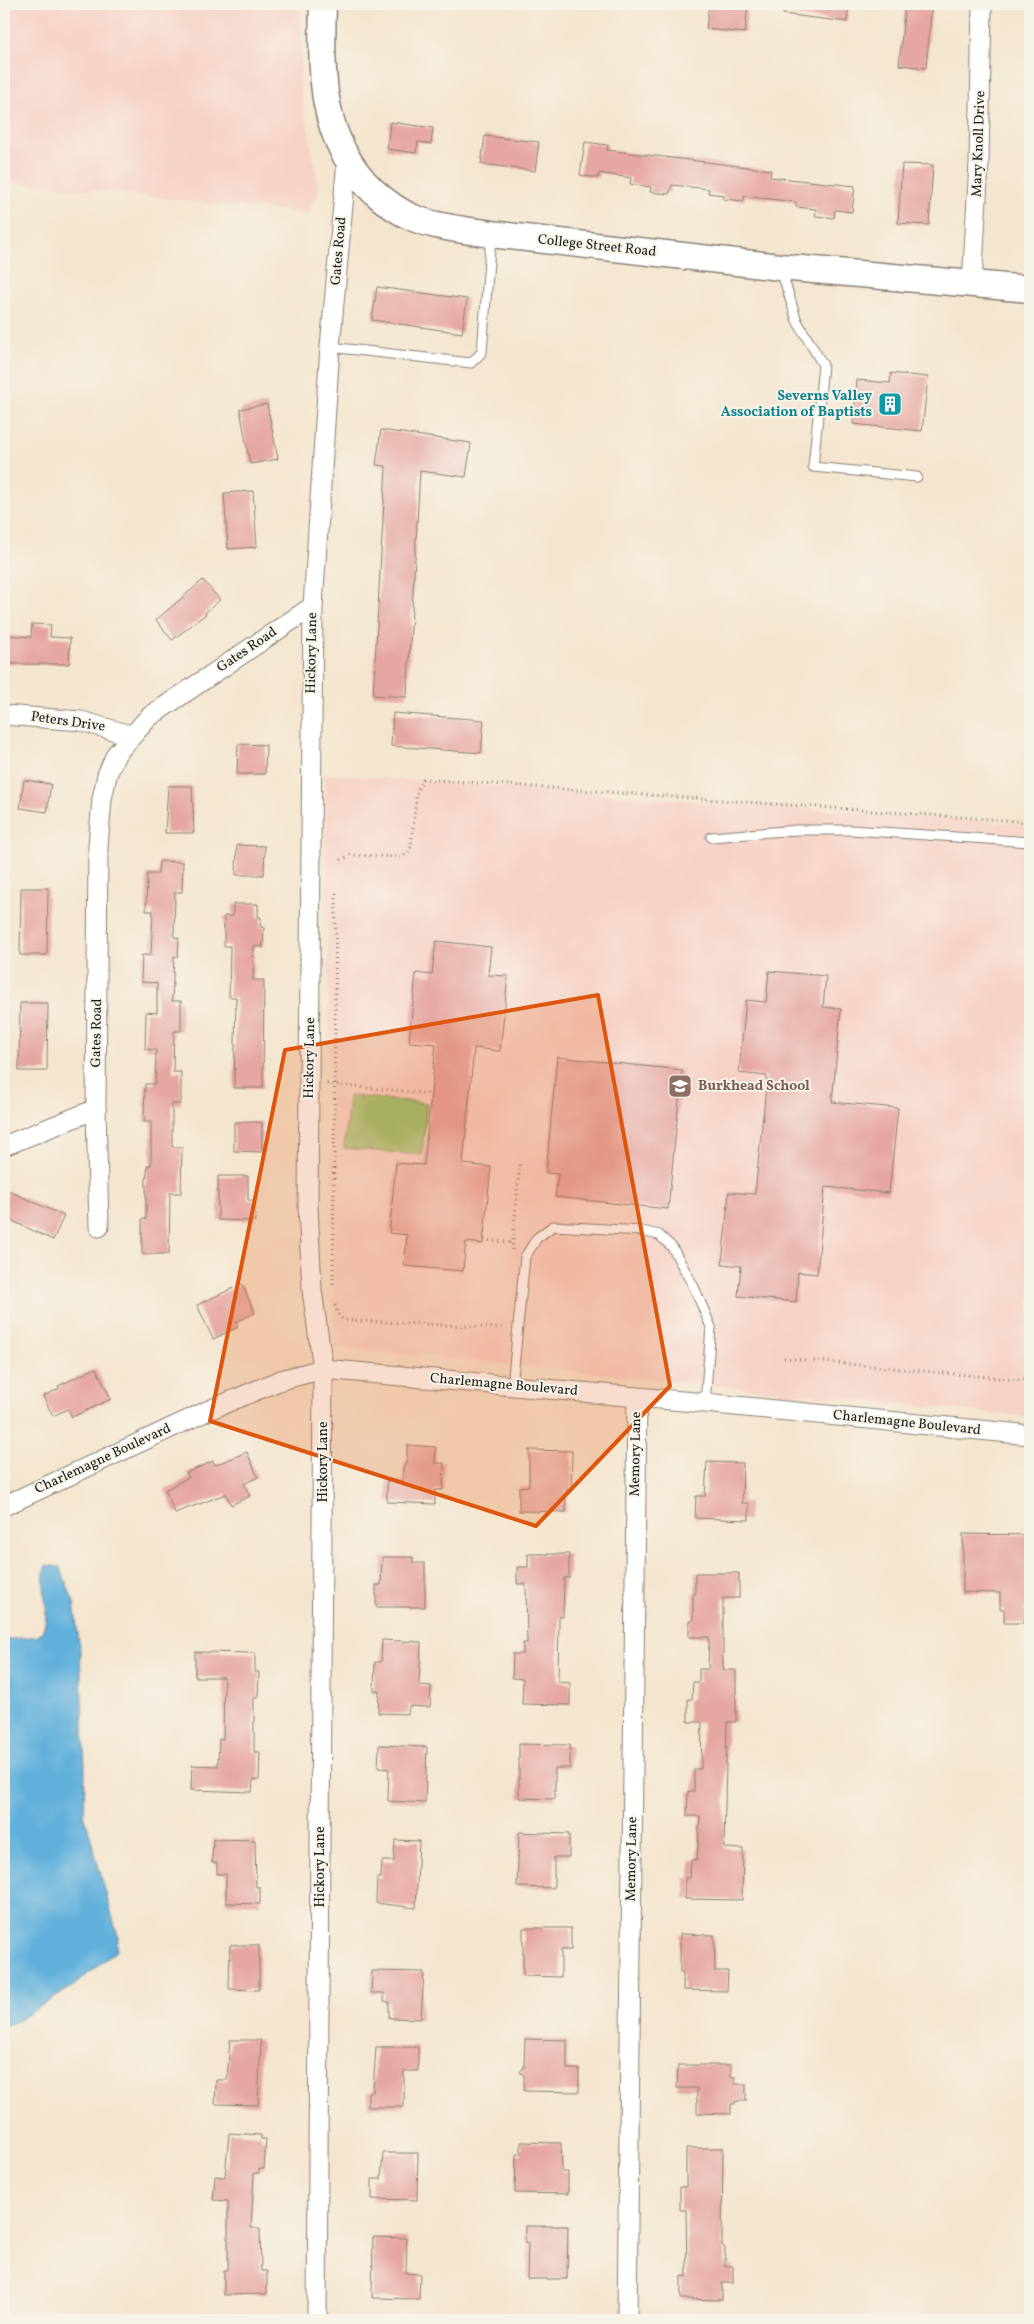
<svg xmlns="http://www.w3.org/2000/svg" width="1034" height="2324" font-family="Vollkorn,serif">
<style>
.built{fill:#f7d1c6}
.green{fill:#9ac572;stroke:#5b7047}
.water{fill:#60b0db;stroke:#3e667c}
.building{fill:#e6a6a1}
.lines{fill:none;stroke-linecap:round;stroke-linejoin:round}
.lane-casing{stroke:#888075;stroke-width:11}
.street-casing{stroke:#888075;stroke-width:21}
.secondary-casing{stroke:#888075;stroke-width:29}
.path{stroke:#888075;stroke-width:3;stroke-dasharray:1 4;stroke-linecap:butt}
.lane{stroke:#fff;stroke-width:9}
.street{stroke:#fff;stroke-width:19}
.secondary{stroke:#fff;stroke-width:26}
.marked{fill:#de560d;fill-opacity:0.2;stroke:#de560d;stroke-width:4;stroke-linejoin:round}
.labels{text-anchor:middle;dominant-baseline:central;stroke-width:4;stroke-linejoin:round;paint-order:stroke}
.street-label{font-size:14px;fill:#1c1c1c;stroke:#f7f3e8}
.culture-label{font-size:14px;font-weight:bold;fill:#0d838f;stroke:#f7f3e8;text-anchor:end}
.education-label{font-size:14px;font-weight:bold;fill:#785e54;stroke:#f7f3e8;text-anchor:start}
</style>
<rect width="100%" height="100%" fill="#f7f3e8"/>
<filter id="ink" filterUnits="userSpaceOnUse"><feTurbulence type="fractalNoise" baseFrequency=".02" numOctaves="2"/><feDisplacementMap in="SourceGraphic" scale="10" xChannelSelector="R" yChannelSelector="G"/><feConvolveMatrix kernelMatrix="1 2 1 2 8 2 1 2 1" color-interpolation-filters="sRGB"/></filter>
<filter id="wash" filterUnits="userSpaceOnUse"><feTurbulence type="fractalNoise" baseFrequency=".0096" numOctaves="4" result="noise"/><feDisplacementMap in="SourceGraphic" scale="20" xChannelSelector="R" yChannelSelector="G"/><feGaussianBlur stdDeviation="1.12" result="paint"/><feColorMatrix in="noise" values="0 0 0 0 0 0 0 0 0 0 0 0 0 0 0 0 0 1.4 0 .05"/><feComposite in="paint" operator="in"/></filter>
<g filter="url(#wash)">
<rect width="100%" height="100%" fill="#f4e5ce"/>
<g class="built">
<polygon points="4,4 301,4 301,90 319,192 307,213 4,181"/>
<polygon points="325,774 1030,825 1030,1417 334,1347"/>
</g>
<polygon class="green" points="349,1096 427,1103 422,1155 344,1148"/>
<path class="water" d="M 46,1565 L 60,1567 L 74,1603 L 80,1651 L 85,1768 L 84,1814 L 118,1937 L 117,1950 L 72,1987 L 17,2021 L 4,2026 L 4,1640 L 39,1636 C 55,1615 38,1589 46,1565 Z"/>
<g id="blocks">
<g class="building">
<polygon points="709,4 748,4 745,33 706,29"/>
<polygon points="784,4 849,4 847,22 783,14"/>
<polygon points="905,4 932,4 926,68 899,65"/>
<polygon points="390,122 433,128 431,144 418,142 416,153 387,149"/>
<polygon points="485,136 539,142 535,171 481,164"/>
<polygon points="585,142 608,145 607,150 771,170 770,177 855,186 852,212 835,210 834,218 815,216 816,209 796,207 796,202 744,196 744,201 723,199 724,195 708,193 709,189 672,185 669,194 650,192 651,187 630,184 631,178 599,173 598,178 580,175"/>
<polygon points="902,164 933,165 929,225 898,223"/>
<polygon points="377,287 467,299 462,333 372,320"/>
<polygon points="891,373 928,377 922,431 853,424 857,380 890,383"/>
<polygon points="267,404 278,459 250,464 240,409"/>
<polygon points="381,430 471,443 466,477 420,471 407,697 373,695 386,466 376,465"/>
<polygon points="253,491 257,547 228,549 224,493"/>
<polygon points="203,580 220,600 205,613 206,614 172,640 156,620"/>
<polygon points="32,624 51,625 50,637 70,638 69,664 4,664 6,635 31,637"/>
<polygon points="393,713 484,720 481,753 391,746"/>
<polygon points="238,744 266,745 265,774 237,774"/>
<polygon points="24,780 51,784 47,812 20,808"/>
<polygon points="168,786 192,786 194,833 165,833"/>
<polygon points="237,845 265,846 264,875 236,875"/>
<polygon points="159,861 183,862 182,892 175,892 174,937 179,938 178,957 174,956 172,1001 181,1001 181,1031 174,1031 173,1072 181,1072 181,1104 172,1104 172,1147 182,1147 181,1193 170,1193 169,1254 142,1254 142,1219 146,1219 146,1181 148,1165 151,1165 151,1122 144,1122 145,1084 155,1084 156,1050 145,1049 146,1012 157,1013 157,983 141,982 142,955 151,955 153,911 146,911 147,874 158,874"/>
<polygon points="21,888 48,888 47,955 20,955"/>
<polygon points="233,904 258,904 258,917 261,917 260,927 264,927 263,947 254,946 253,980 264,980 263,1088 234,1088 236,997 229,997 230,946 224,946 224,916 233,916"/>
<polygon points="436,941 491,947 488,975 508,976 500,1051 474,1048 463,1164 491,1167 483,1244 466,1242 463,1271 404,1266 407,1235 389,1233 396,1163 424,1165 436,1044 409,1042 416,973 432,975"/>
<polygon points="769,971 826,976 823,1007 841,1009 832,1102 898,1108 889,1193 825,1187 817,1274 798,1272 796,1302 738,1296 741,1266 722,1264 729,1192 755,1194 767,1076 739,1073 746,1000 766,1002"/>
<polygon points="20,1003 48,1003 47,1071 19,1071"/>
<polygon points="557,1057 682,1070 668,1209 555,1197 558,1174 546,1173"/>
<polygon points="234,1122 262,1122 262,1152 234,1151"/>
<polygon points="218,1176 248,1176 248,1200 255,1200 255,1221 218,1220"/>
<polygon points="9,1191 64,1216 53,1240 4,1217 4,1203"/>
<polygon points="242,1284 255,1313 236,1322 238,1327 213,1339 197,1305"/>
<polygon points="96,1368 111,1399 72,1417 68,1409 53,1416 43,1396 59,1389 58,1386"/>
<polygon points="407,1445 436,1447 435,1463 444,1463 443,1490 435,1490 435,1504 387,1502 387,1480 403,1481 403,1469 405,1463 407,1463"/>
<polygon points="529,1450 572,1451 571,1490 566,1490 566,1512 519,1511 519,1487 529,1486"/>
<polygon points="247,1452 258,1477 244,1484 250,1496 231,1505 226,1494 175,1513 165,1490 189,1477 186,1473 213,1461 215,1465"/>
<polygon points="707,1462 743,1463 742,1503 749,1503 749,1520 695,1518 696,1496 705,1496"/>
<polygon points="963,1534 1030,1535 1030,1608 1025,1608 1024,1623 1004,1623 1004,1609 1000,1609 1000,1593 963,1592"/>
<polygon points="528,1554 569,1554 569,1578 564,1578 563,1617 559,1617 558,1682 570,1683 570,1705 522,1704 523,1679 512,1678 513,1654 523,1654 523,1643 527,1643 526,1584 517,1584 517,1567 528,1567"/>
<polygon points="382,1557 413,1557 413,1563 425,1563 425,1607 376,1607 376,1585 381,1585"/>
<polygon points="695,1573 739,1573 739,1598 723,1598 723,1665 724,1670 736,1670 736,1722 727,1722 724,1848 743,1849 742,1900 685,1899 685,1878 690,1878 691,1860 697,1860 700,1816 687,1816 688,1791 694,1791 694,1769 701,1769 702,1722 688,1722 688,1699 692,1699 693,1682 699,1682 699,1669 708,1669 709,1637 689,1637 689,1621 693,1621 693,1594 695,1594"/>
<polygon points="382,1640 421,1642 419,1685 431,1686 430,1707 409,1706 408,1714 378,1713 379,1691 374,1691 375,1662 381,1662"/>
<polygon points="195,1652 255,1653 255,1672 259,1672 258,1698 254,1698 254,1752 260,1752 259,1780 253,1780 252,1792 191,1790 192,1765 218,1766 219,1739 223,1739 224,1677 195,1677"/>
<polygon points="519,1744 570,1745 570,1768 555,1768 555,1799 519,1798"/>
<polygon points="379,1745 427,1747 425,1803 388,1801 389,1769 378,1768"/>
<polygon points="519,1832 569,1834 569,1857 554,1857 554,1888 517,1887"/>
<polygon points="213,1839 255,1840 256,1887 260,1887 260,1904 226,1903 226,1874 217,1874 217,1863 212,1863"/>
<polygon points="395,1840 419,1841 416,1908 376,1903 377,1878 381,1878 382,1861 394,1861"/>
<polygon points="523,1928 571,1928 571,1950 561,1950 561,1977 523,1976"/>
<polygon points="680,1934 714,1935 715,1971 728,1971 727,1991 683,1990 683,1972 680,1972"/>
<polygon points="230,1945 259,1945 259,1990 229,1989"/>
<polygon points="372,1971 424,1972 421,2019 389,2018 389,2002 384,2001 384,1993 371,1993"/>
<polygon points="525,2039 567,2040 567,2069 579,2069 579,2092 524,2091 524,2076 520,2072 524,2067"/>
<polygon points="230,2040 261,2040 258,2105 215,2104 216,2080 227,2080"/>
<polygon points="376,2047 418,2047 418,2071 404,2071 404,2107 368,2107 368,2092 373,2092"/>
<polygon points="678,2065 731,2065 731,2077 735,2077 735,2084 746,2084 746,2101 735,2101 735,2104 731,2104 731,2114 697,2113 697,2088 677,2088"/>
<polygon points="229,2133 261,2135 261,2139 266,2139 264,2169 259,2169 259,2173 254,2173 251,2228 260,2228 261,2271 267,2271 267,2294 224,2295 224,2270 228,2270 228,2201 213,2200 215,2176 225,2177"/>
<polygon points="521,2142 561,2143 562,2172 568,2172 568,2194 515,2193 516,2154 521,2154"/>
<polygon points="686,2148 723,2148 722,2245 725,2248 725,2266 733,2266 733,2283 722,2283 722,2300 681,2299 681,2276 687,2277 686,2210 680,2210 680,2187 686,2187"/>
<polygon points="383,2153 418,2153 417,2200 372,2199 372,2179 381,2179"/>
<polygon points="525,2226 568,2226 567,2279 527,2279 528,2243 525,2243"/>
<polygon points="373,2237 407,2238 406,2273 420,2274 419,2299 372,2298"/>
</g>
</g>
</g>
<g filter="url(#ink)">
<use href="#blocks" fill-opacity="0" stroke="#888075" stroke-width="1"/>
<g class="lines">
<g class="lane-casing">
<g id="lane">
<polyline points="781,270 797,321 823,365 813,467 917,477"/>
<polyline points="330,347 471,363 482,352 491,235"/>
<polyline points="711,837 797,830 851,830 1030,842"/>
<polyline points="512,1386 525,1257 537,1238 553,1226 642,1231 659,1235 672,1247 694,1287 711,1327 705,1403"/>
</g>
</g>
<g class="street-casing">
<g id="street">
<polyline points="972,284 979,163 982,4"/>
<polyline points="313,606 308,1206 312,1290 323,1369 317,2320"/>
<polyline points="4,715 81,721 130,735"/>
<polyline points="96,1109 99,1227"/>
<polyline points="4,1146 96,1109 98,846 102,799 107,775 116,754 149,717 313,606 330,347 347,161"/>
<polyline points="4,1506 207,1411 281,1380 323,1369 705,1403 1030,1435"/>
<polyline points="627,2320 637,1397"/>
</g>
</g>
<g class="secondary-casing">
<path id="secondary" d="M 323,4 C 321,73 319,138 372,190 C 384,201 400,213 416,219 C 440,228 466,230 491,234 L 780,267 L 1030,289"/>
</g>
<g class="path">
<polyline points="341,860 350,855 401,857 408,853 411,847 417,790 423,779 1030,822"/>
<polyline points="327,1084 431,1094"/>
<polyline points="484,1240 513,1243"/>
<polyline points="512,1250 520,1161"/>
<polyline points="333,1284 336,893"/>
<polyline points="335,1305 339,1316 344,1320 503,1328"/>
<polyline points="784,1358 1030,1381"/>
</g>
<use href="#lane" class="lane"/>
<use href="#street" class="street"/>
<use href="#secondary" class="secondary"/>
</g>
</g>
<path class="marked" d="M 598,995 L 670,1386 L 536,1526 L 210,1421 L 285,1050 Z"/>
<defs>
<g id="building-square" transform="scale(1.25)"><rect x="-9" y="-9" width="18" height="18" rx="4" fill="#0f9aa8" stroke="#f7f3e8"/><path d="M-4-6H4V6H1V3H-1V6H-4ZM-2.5-4.3h1.7v1.8h-1.7ZM.8-4.3h1.7v1.8H.8ZM-2.5-1h1.7V.8h-1.7ZM.8-1h1.7V.8H.8Z" fill="#fff"/></g>
<g id="school-square" transform="scale(1.25)"><rect x="-9" y="-9" width="18" height="18" rx="4" fill="#8d6e63" stroke="#f7f3e8"/><path d="M0-5L7-2L0 1L-7-2ZM-4 1L0 2.5L4 1V4Q0 6-4 4Z" fill="#fff"/></g>
</defs>
<g fill-rule="evenodd">
<use href="#building-square" x="890" y="404"/>
<use href="#school-square" x="680" y="1086"/>
</g>
<g class="labels">
<g class="street-label">
<text transform="translate(979 144) rotate(-88)">Mary Knoll Drive</text>
<text transform="translate(597 246) rotate(6)">College Street Road</text>
<text transform="translate(339 251) rotate(-85)">Gates Road</text>
<text transform="translate(247 650) rotate(-34)">Gates Road</text>
<text transform="translate(312 653) rotate(-89)">Hickory Lane</text>
<text transform="translate(68 722) rotate(8)">Peters Drive</text>
<text transform="translate(97 1033) rotate(-89)">Gates Road</text>
<text transform="translate(310 1058) rotate(-89)">Hickory Lane</text>
<text transform="translate(504 1385) rotate(5)">Charlemagne Boulevard</text>
<text transform="translate(907 1423) rotate(6)">Charlemagne Boulevard</text>
<text transform="translate(636 1454) rotate(-89)">Memory Lane</text>
<text transform="translate(103 1459) rotate(-25)">Charlemagne Boulevard</text>
<text transform="translate(323 1462) rotate(-90)">Hickory Lane</text>
<text transform="translate(632 1859) rotate(-89)">Memory Lane</text>
<text transform="translate(320 1867) rotate(-90)">Hickory Lane</text>
</g>
<g class="culture-label">
<text x="872" y="396">Severns Valley<tspan x="872" dy="16">Association of Baptists</tspan></text>
</g>
<g class="education-label">
<text x="698" y="1086">Burkhead School</text>
</g>
</g>
<rect width="1034" height="2324" fill="none" stroke="#f7f3e8" stroke-width="20"/>
</svg>
